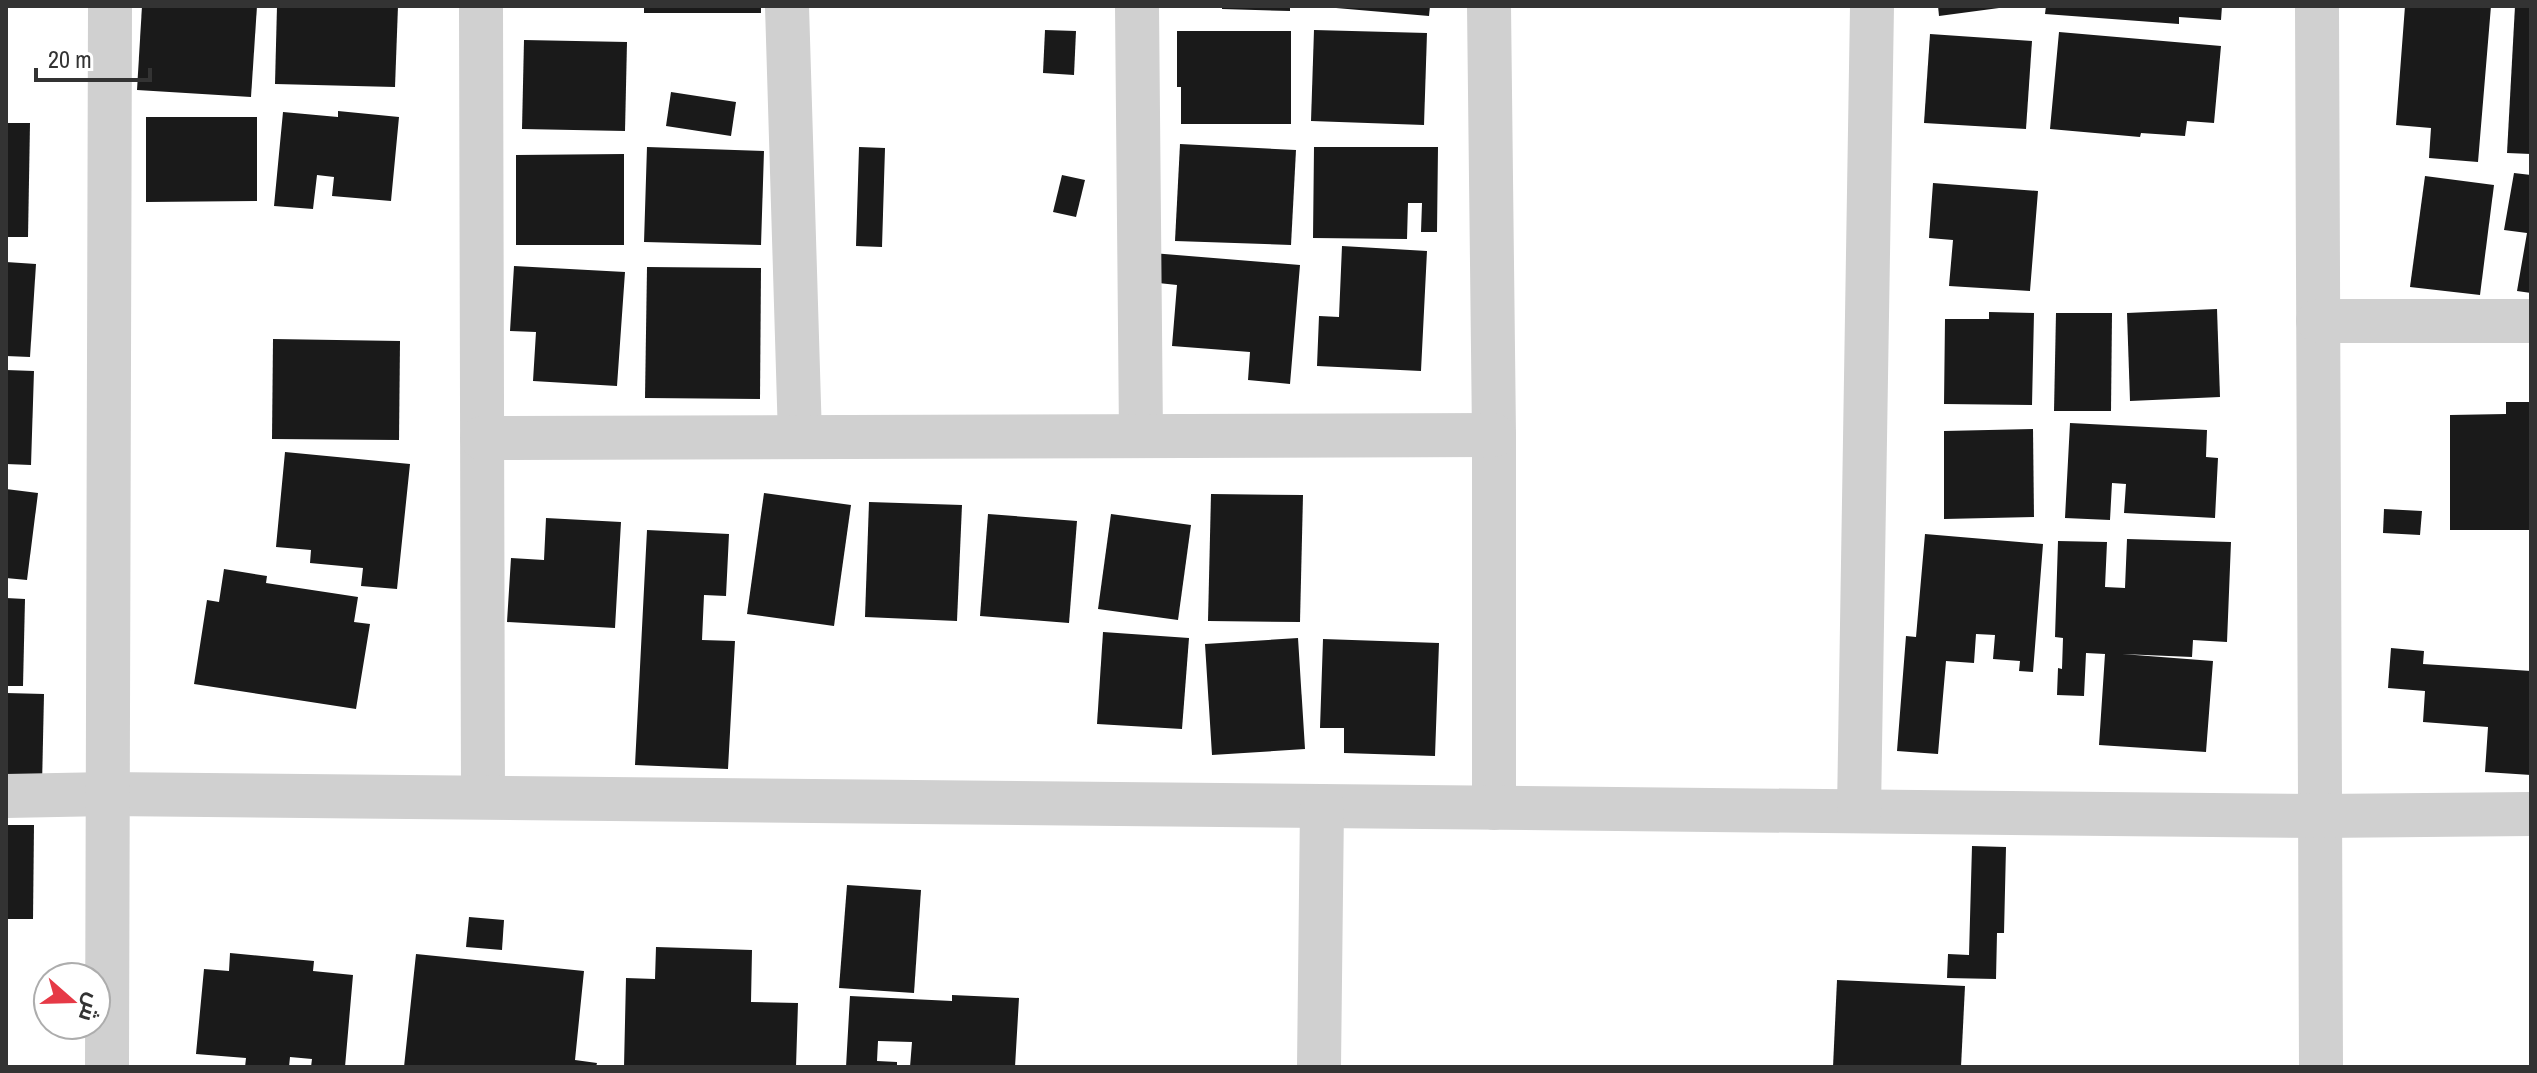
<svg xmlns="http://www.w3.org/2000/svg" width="2537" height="1073" font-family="'Archivo Narrow',Cairo,sans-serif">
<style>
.building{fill:#1a1a1a}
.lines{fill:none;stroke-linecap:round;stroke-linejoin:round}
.minor{stroke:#d0d0d0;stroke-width:44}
</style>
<rect width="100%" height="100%" fill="#fff"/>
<g class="building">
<polygon points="142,6 257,6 251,97 137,90"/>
<polygon points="277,6 398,6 395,87 275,84"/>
<rect x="644" y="6" width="117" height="7"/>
<polygon points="1222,6 1290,6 1290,11 1222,9"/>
<polygon points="1336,6 1430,6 1429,16 1336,8"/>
<polygon points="1938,6 1999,6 1999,8 1939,16"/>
<polygon points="2046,6 2222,6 2221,20 2179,17 2179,24 2045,14"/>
<polygon points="2405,6 2491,6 2478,162 2429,158 2431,128 2396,125"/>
<polygon points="2515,6 2531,6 2531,154 2507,153"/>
<polygon points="1045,30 1076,31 1074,75 1043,73"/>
<polygon points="1314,30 1427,33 1424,125 1311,121"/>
<polygon points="1177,31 1291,31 1291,124 1181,124 1181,87 1177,87"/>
<polygon points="2059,32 2221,46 2214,123 2187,121 2185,136 2141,133 2140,137 2050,129"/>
<polygon points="1930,34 2032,41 2026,129 1924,123"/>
<polygon points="524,40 627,42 625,131 522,129"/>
<polygon points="671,92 736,102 731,136 666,126"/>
<polygon points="338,111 399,117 391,201 332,196 334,177 317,175 313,209 274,206 283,112 338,117"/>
<polygon points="146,117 257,117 257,201 146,202"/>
<polygon points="6,123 30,123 28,237 6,237"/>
<polygon points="1180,144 1296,150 1291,245 1175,241"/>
<polygon points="647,147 764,151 761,245 644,242"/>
<polygon points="859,147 885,148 882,247 856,246"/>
<polygon points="1314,147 1438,147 1437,232 1421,232 1422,203 1408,203 1407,239 1313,238"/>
<polygon points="624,154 624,245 516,245 516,155"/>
<polygon points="2514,173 2531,175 2531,293 2517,291 2527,233 2504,230"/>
<polygon points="1062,175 1085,180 1076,217 1053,212"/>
<polygon points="2425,176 2494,185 2480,295 2410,287"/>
<polygon points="1933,183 2038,191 2030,291 1949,286 1953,240 1929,238"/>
<polygon points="1342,246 1427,251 1421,371 1317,366 1319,316 1339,317"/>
<polygon points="1152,253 1300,265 1290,384 1248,380 1250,352 1172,346 1177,285 1149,282"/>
<polygon points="6,262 36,264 30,357 6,356"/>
<polygon points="514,266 625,272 617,386 533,381 536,332 510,331"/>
<polygon points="647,267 761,268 760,399 645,398"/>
<polygon points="2217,309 2220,397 2130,401 2127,313"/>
<polygon points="1989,312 2034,313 2032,405 1944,404 1945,319 1989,319"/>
<polygon points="2056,313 2112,313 2111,411 2054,411"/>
<polygon points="273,339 400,341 399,440 272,439"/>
<polygon points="6,370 34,371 31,465 6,464"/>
<polygon points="2506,402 2531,402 2531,530 2450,530 2450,415 2506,414"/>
<polygon points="2070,423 2207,430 2206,457 2218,458 2215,518 2124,513 2126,484 2112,483 2110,520 2065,518"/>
<polygon points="2033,429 2034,517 1944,519 1944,431"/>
<polygon points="285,452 410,464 397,589 361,586 363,568 310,563 311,550 276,547"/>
<polygon points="6,489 38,493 27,580 6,578"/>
<polygon points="764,493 851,505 834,626 747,614"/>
<polygon points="1211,494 1303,495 1300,622 1208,621"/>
<polygon points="869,502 962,505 957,621 865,617"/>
<polygon points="2384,509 2422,511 2420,535 2383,533"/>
<polygon points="988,514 1077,521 1069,623 980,616"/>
<polygon points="1111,514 1191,525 1178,620 1098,609"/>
<polygon points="546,518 621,522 615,628 507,622 511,558 544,560"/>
<polygon points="647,530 729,534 726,596 704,595 702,640 735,641 728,769 635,765"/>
<polygon points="1925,534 2043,544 2033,672 2019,671 2020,661 1993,659 1995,635 1976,634 1974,663 1946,661 1938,754 1897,751 1906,636 1916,637"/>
<polygon points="2127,539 2231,542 2227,642 2193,640 2192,657 2122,654 2213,661 2206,752 2099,745 2105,654 2086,653 2084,696 2057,695 2058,668 2062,669 2063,638 2055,637 2058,541 2107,542 2105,587 2125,588"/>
<polygon points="224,569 267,576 266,583 358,597 354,622 370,624 356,709 194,684 207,600 219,602"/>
<polygon points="6,598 25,599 23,686 6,686"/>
<polygon points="1103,632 1189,638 1182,729 1097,724"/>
<polygon points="1298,638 1305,749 1212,755 1205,644"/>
<polygon points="1323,639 1439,643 1435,756 1344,753 1344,728 1320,728"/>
<polygon points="2391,648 2424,651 2423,664 2531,671 2531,775 2485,772 2488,727 2423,722 2425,691 2388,688"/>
<polygon points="6,693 44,694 42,786 6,785"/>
<polygon points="6,825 34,825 33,919 6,919"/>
<polygon points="1972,846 2006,847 2004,933 1997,933 1996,979 1947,978 1948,954 1969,955"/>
<polygon points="847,885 921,890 914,993 839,988"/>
<polygon points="469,917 504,920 502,950 466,947"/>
<polygon points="656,947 752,950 751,1002 798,1003 796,1067 624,1067 626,978 655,979"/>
<polygon points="230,953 314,961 313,971 353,975 345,1067 311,1067 312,1059 290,1057 289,1067 245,1067 246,1058 196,1054 204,969 229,971"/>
<polygon points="416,954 584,971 575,1060 597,1063 596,1067 404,1067"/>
<polygon points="1837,980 1965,986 1961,1067 1833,1067"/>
<polygon points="952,995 1019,998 1015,1067 910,1067 912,1042 878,1041 877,1061 897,1062 897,1067 846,1067 850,996 952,1001"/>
</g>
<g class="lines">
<g class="minor">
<polyline points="481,6 483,797"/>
<polyline points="787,6 800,437"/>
<polyline points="1137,6 1141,436"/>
<polyline points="1489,6 1494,435 1494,808"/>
<polyline points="2317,6 2321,1067"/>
<polyline points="2318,321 2531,321"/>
<polyline points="482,438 1494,435"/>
<polyline points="6,796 108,794 2320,816 2531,814"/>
<polyline points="1859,811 1872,6"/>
<polyline points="107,1067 110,6"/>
<polyline points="1319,1067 1322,806"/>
</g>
</g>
<rect width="2537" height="1073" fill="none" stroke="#333333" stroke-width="16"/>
<g transform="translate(72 1001) rotate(110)"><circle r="38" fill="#ffffff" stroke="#adadad" stroke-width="2"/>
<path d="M0-6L14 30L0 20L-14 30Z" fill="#e63946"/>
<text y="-12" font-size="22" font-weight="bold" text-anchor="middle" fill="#333333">ش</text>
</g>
<path d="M36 68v12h114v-12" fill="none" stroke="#333333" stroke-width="4"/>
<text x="48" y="68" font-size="24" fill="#333333" stroke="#ffffff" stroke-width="6" paint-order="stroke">20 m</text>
</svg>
